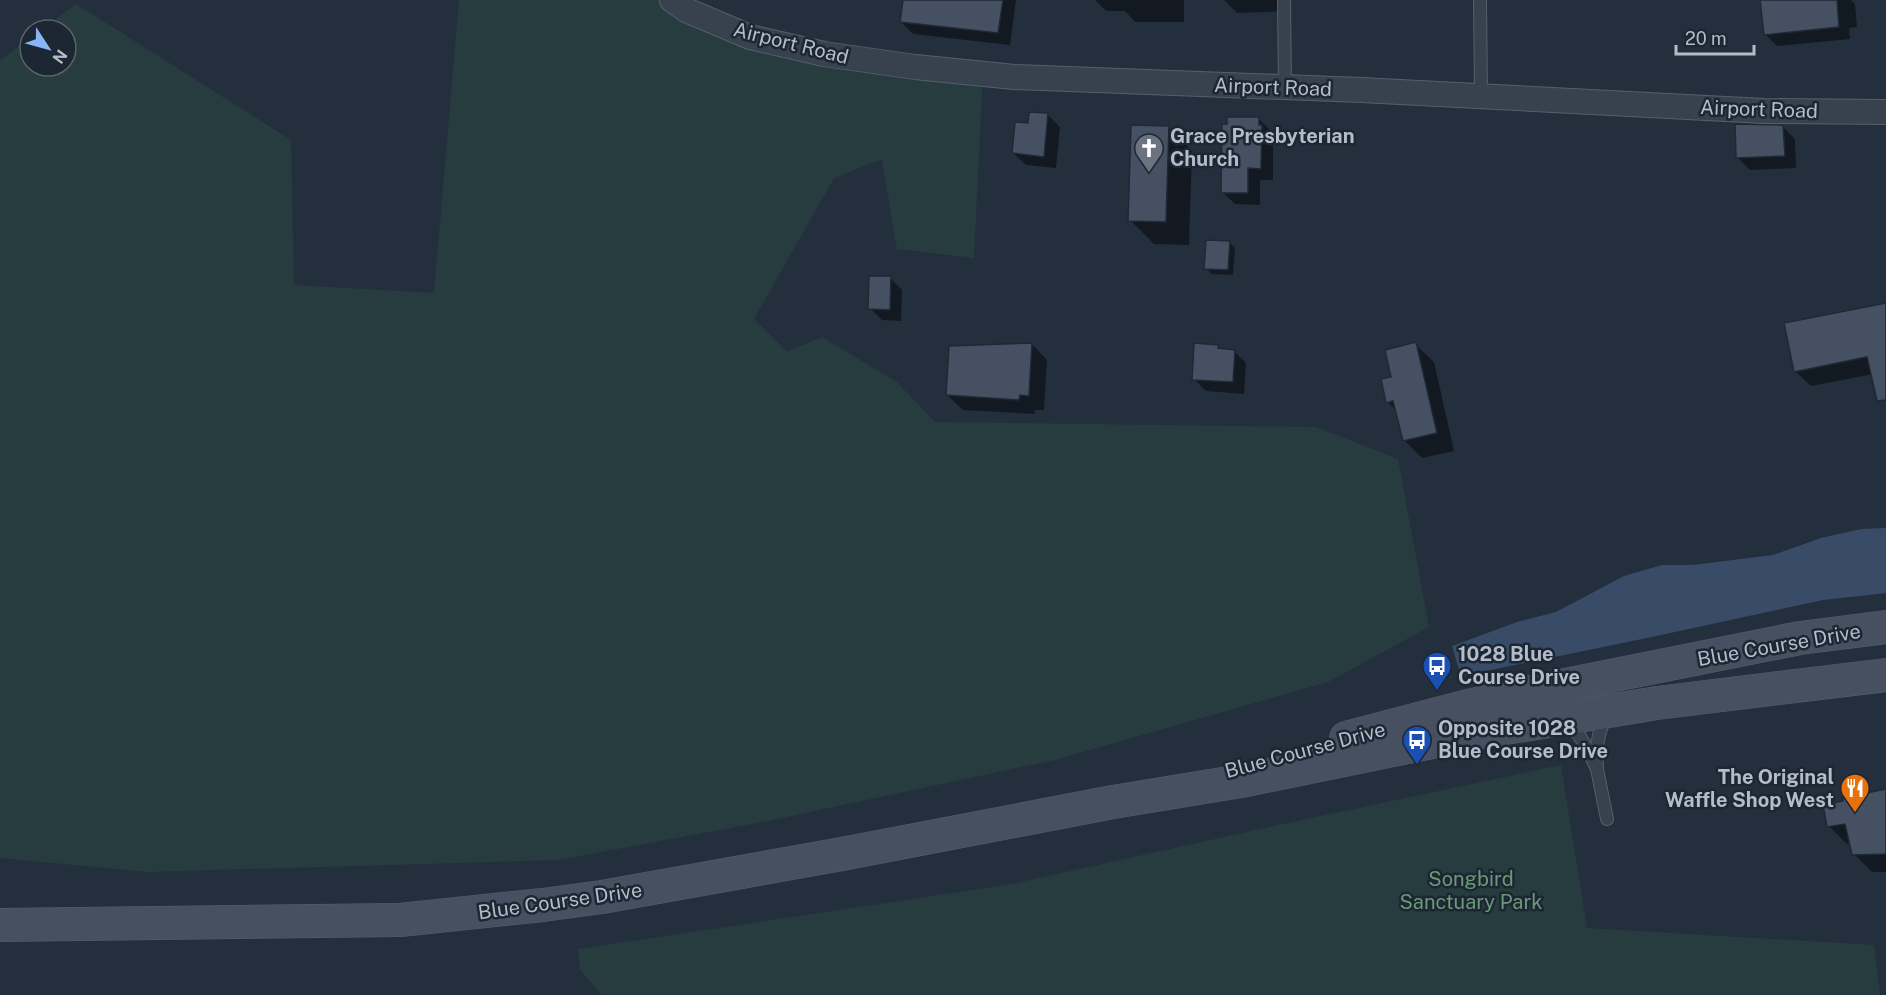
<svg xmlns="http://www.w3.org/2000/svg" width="1886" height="995" font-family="'Public Sans',sans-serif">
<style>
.green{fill:#263c3f}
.water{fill:#394c67}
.shadow{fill:#0007}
.building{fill:#455162;stroke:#1f2835;stroke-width:1.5}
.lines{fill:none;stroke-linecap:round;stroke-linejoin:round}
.lane-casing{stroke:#565f6c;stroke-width:14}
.street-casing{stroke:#565f6c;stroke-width:26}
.secondary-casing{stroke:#565f6c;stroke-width:34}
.lane{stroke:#38414e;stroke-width:12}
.street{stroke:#38414e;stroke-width:24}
.secondary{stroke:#465061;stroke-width:33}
.labels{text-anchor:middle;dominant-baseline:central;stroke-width:5;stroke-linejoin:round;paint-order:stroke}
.street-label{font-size:20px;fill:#b4bcc9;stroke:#1d2633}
.poi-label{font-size:20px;font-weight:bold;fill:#b4bcc9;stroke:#1d2633;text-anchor:start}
.park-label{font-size:20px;fill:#6b9a76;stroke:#1d2633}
</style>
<rect width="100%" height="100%" fill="#242f3e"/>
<g class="green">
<polygon points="459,0 668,0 716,24 983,73 974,258 897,249 882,159 834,178 754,319 787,352 822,337 897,382 935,422 1316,427 1398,459 1429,627 1328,682 1055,760 768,821 558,860 148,872 0,858 0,60 30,38 30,66 66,66 66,30 41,30 76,4 291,140 294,285 434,293"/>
<polygon points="1561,765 1587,928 1874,945 1880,995 602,995 580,970 578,949 1012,884 1260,829"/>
</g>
<polygon class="water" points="1886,528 1886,593 1823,600 1647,638 1461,676 1452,646 1517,622 1556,612 1624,576 1662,565 1693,565 1773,555 1821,538 1861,529"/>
<g class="shadow">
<polygon points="904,0 1016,0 1010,45 913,34 901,22"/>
<polygon points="1095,0 1184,0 1184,22 1135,22 1125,11 1106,11"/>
<polygon points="1224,0 1288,0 1289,11 1237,13"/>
<polygon points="1762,0 1851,0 1855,4 1857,27 1849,28 1850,39 1777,46 1765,34"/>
<polygon points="1048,115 1060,127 1056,168 1026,165 1013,153 1029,124"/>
<polygon points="1259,119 1271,131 1271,136 1273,139 1273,180 1260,180 1260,205 1235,204 1222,192 1228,125"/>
<polygon points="1168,127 1192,151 1189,245 1154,244 1130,220"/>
<polygon points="1783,127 1795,139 1796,168 1750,170 1738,158"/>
<polygon points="1229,242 1235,248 1233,275 1212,274 1206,268"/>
<polygon points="890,278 902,290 901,321 882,320 870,308"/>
<polygon points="1886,304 1886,386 1874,374 1811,386 1795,371"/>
<polygon points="1032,344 1047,360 1044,410 1035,410 1034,414 963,410 947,395"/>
<polygon points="1415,344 1434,362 1454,451 1422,458 1404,440 1397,412 1388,402"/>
<polygon points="1218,347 1221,350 1234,351 1246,363 1244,394 1206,391 1194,379"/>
<polygon points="1886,791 1886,872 1872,872 1854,854 1851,843 1847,844 1829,826"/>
</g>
<g class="building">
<polygon points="903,0 1003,0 998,33 900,22"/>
<polygon points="1760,0 1837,0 1839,27 1764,35"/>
<polygon points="1029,112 1048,113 1044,157 1012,153 1015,122 1028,123"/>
<polygon points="1227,117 1259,117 1259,125 1262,125 1261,169 1248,168 1248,193 1221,193 1222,124 1227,124"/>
<polygon points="1735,124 1783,125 1785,156 1736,158"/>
<polygon points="1131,125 1169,126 1166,222 1128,221"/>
<polygon points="1206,240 1230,241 1228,270 1204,269"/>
<polygon points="869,276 891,276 890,310 868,309"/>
<polygon points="1886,303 1886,400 1877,401 1867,357 1794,372 1784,323"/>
<polygon points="1416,342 1437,433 1403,441 1393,401 1386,403 1381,379 1391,377 1385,350"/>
<polygon points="1032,343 1029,396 1020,395 1019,400 946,395 949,346"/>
<polygon points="1194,343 1219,345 1218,348 1235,350 1233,382 1192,380"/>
<polygon points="1886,789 1886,854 1852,855 1845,824 1827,827 1823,805 1843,801 1843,798"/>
</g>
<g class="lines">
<g class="lane-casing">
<g id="lane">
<polyline points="1284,0 1285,88"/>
<polyline points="1480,0 1481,96"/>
<path d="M 1567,723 C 1582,735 1589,752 1597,769 C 1596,748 1597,733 1607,715"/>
<polyline points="1597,769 1607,819"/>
</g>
</g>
<g class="street-casing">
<polyline id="street" points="672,0 686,10 750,37 824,54 915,67 1014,77 1361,90 1764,111 1886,112"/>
</g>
<g class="secondary-casing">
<g id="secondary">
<polyline points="1346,738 1472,705 1535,691 1800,638 1886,627"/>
<polyline points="0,925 400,920 543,905 602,897 842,854 1113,802 1241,781 1481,732 1657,703 1886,675"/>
</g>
</g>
<use href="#lane" class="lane"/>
<use href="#street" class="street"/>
<use href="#secondary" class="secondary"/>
</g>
<defs>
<g id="church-pin" transform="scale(1.5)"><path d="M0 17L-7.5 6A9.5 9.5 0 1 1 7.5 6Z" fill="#6b7280" stroke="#1d2633"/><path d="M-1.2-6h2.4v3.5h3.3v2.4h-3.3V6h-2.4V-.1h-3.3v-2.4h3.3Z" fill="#fff"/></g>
<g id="bus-pin" transform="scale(1.5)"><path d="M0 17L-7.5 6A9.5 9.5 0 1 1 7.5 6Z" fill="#1a4fb4" stroke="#1d2633"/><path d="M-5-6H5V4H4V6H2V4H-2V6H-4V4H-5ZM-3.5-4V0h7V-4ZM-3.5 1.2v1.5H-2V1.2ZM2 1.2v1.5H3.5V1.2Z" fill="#fff"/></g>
<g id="restaurant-pin" transform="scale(1.5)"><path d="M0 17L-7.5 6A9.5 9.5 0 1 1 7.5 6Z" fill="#e8710a" stroke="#1d2633"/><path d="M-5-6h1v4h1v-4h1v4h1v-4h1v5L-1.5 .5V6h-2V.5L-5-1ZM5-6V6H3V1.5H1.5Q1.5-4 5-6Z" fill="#fff"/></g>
</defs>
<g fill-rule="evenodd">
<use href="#church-pin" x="1149" y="148"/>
<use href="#bus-pin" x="1437" y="666"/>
<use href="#bus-pin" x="1417" y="740"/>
<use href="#restaurant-pin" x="1855" y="788"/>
</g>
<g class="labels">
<g class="street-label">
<text transform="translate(791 43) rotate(14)">Airport Road</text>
<text transform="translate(1273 87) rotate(2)">Airport Road</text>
<text transform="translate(1759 109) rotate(2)">Airport Road</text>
<text transform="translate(1779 645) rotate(-10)">Blue Course Drive</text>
<text transform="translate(1305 750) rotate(-15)">Blue Course Drive</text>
<text transform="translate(560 901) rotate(-8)">Blue Course Drive</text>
</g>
<g class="poi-label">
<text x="1170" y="136">Grace Presbyterian<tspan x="1170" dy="23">Church</tspan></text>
<text x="1458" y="654">1028 Blue<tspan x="1458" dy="23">Course Drive</tspan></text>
<text x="1438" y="728">Opposite 1028<tspan x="1438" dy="23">Blue Course Drive</tspan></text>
<text x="1834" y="777" text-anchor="end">The Original<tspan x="1834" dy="23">Waffle Shop West</tspan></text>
</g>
<g class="park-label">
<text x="1471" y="879">Songbird<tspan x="1471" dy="23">Sanctuary Park</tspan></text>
</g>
</g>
<g transform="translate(48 48) rotate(126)"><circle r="28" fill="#1d2633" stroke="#59626f" stroke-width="1.5"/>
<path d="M0-4.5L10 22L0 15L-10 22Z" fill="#8ab4f8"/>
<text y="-9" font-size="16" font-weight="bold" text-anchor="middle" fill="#b4bcc9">N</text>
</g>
<path d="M1676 45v9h78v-9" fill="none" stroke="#b4bcc9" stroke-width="3"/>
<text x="1685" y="45" font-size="18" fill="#b4bcc9" stroke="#1d2633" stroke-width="4.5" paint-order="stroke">20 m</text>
</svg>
